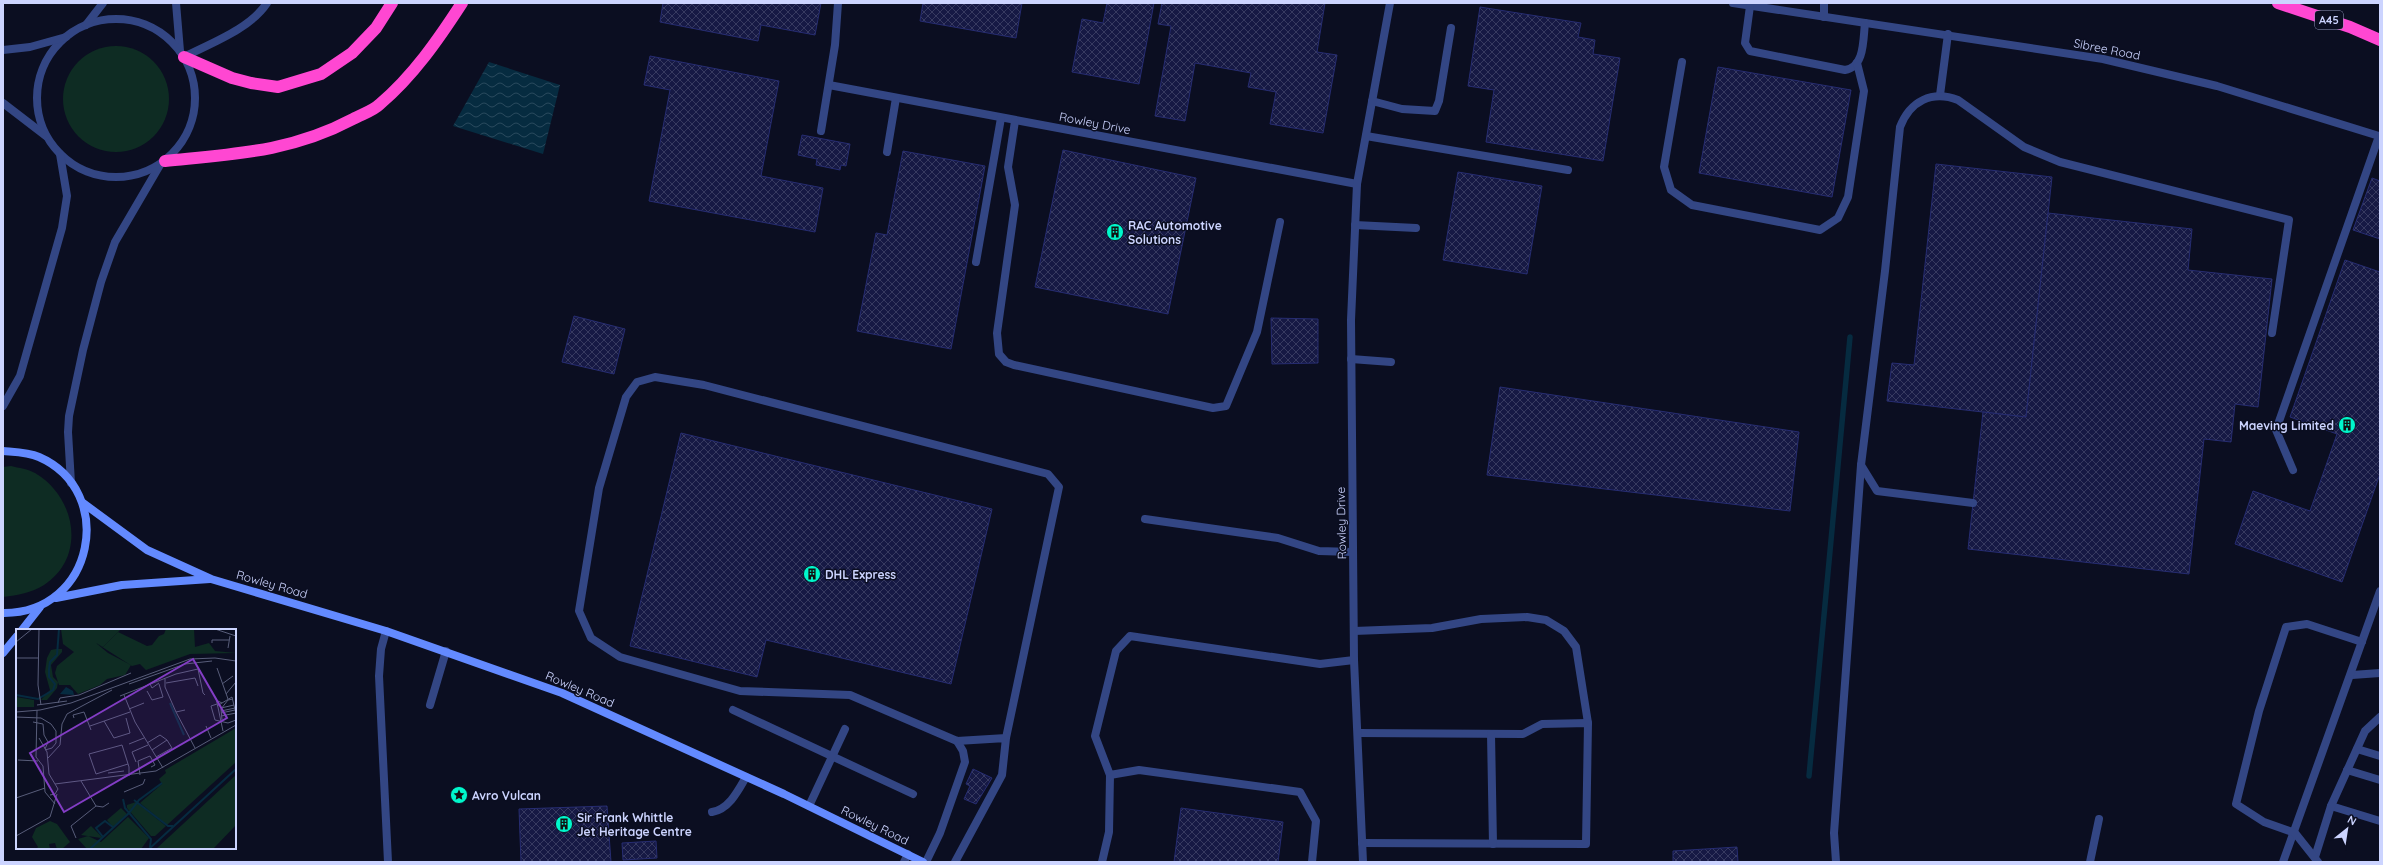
<svg xmlns="http://www.w3.org/2000/svg" width="2383" height="865" font-family="Quicksand,sans-serif">
<style>
.green{fill:#0e2c23}
.water{fill:url(#water-waves)}
.lines{fill:none;stroke-linecap:round;stroke-linejoin:round}
.stream{stroke:#062b40;stroke-width:5.5}
.building{fill:url(#building-cross-hatch);stroke:#262c71}
.lane{stroke:#334684;stroke-width:8}
.street{stroke:#334684;stroke-width:8}
.secondary{stroke:#638aff;stroke-width:8}
.highway{stroke:#ff47d2;stroke-width:12}
.labels{text-anchor:middle;dominant-baseline:central;stroke-width:3;stroke-linejoin:round;paint-order:stroke}
.shield{fill:#0b0e21;stroke:#9299bc;stroke-width:1}
.shield-label{font-size:11px;font-weight:bold;fill:#ccd4ff}
.street-label{font-size:12px;fill:#ccd4ff;stroke:#0b0e21}
.poi-label{font-size:12px;font-weight:bold;fill:#ccd4ff;stroke:#0b0e21;text-anchor:start}
.inset-river{fill:none;stroke:#062b40;stroke-width:2}
.inset-road{fill:none;stroke:#585d7a;stroke-width:1}
.view{fill:#833dc5;fill-opacity:0.15;stroke:#833dc5;stroke-width:2}
.inset-edge{fill:none;stroke:#ccd4ff;stroke-width:2}
</style>
<defs>
<pattern id="water-waves" width="16" height="10" patternUnits="userSpaceOnUse"><rect width="16" height="10" fill="#062b40"/><path d="M0 5q4-4 8 0t8 0" fill="none" stroke="#29495d"/></pattern>
<pattern id="building-cross-hatch" width="8" height="8" patternUnits="userSpaceOnUse"><rect width="8" height="8" fill="#161944"/><path d="M0 0l8 8M0 8l8-8" fill="none" stroke="#373a60"/></pattern>
</defs>
<rect width="100%" height="100%" fill="#0b0e21"/>
<g class="green">
<circle cx="116" cy="99" r="53"/>
<path d="M 11,466 C 19,468 28,469 35,473 C 76,497 87,557 44,585 C 31,593 18,595 3,597 L 3,467 Z"/>
</g>
<polygon class="water" points="489,62 560,85 543,154 453,126"/>
<g class="lines">
<polyline class="stream" points="1809,776 1850,337"/>
</g>
<g class="building">
<polygon points="663,3 821,3 815,35 761,25 758,41 660,22"/>
<polygon points="923,3 1022,3 1016,38 920,21"/>
<polygon points="1107,3 1154,3 1139,84 1072,72 1082,19 1103,23"/>
<polygon points="1162,3 1325,3 1317,52 1337,55 1323,133 1270,124 1276,92 1248,87 1251,73 1195,63 1185,121 1155,116 1171,26 1158,24"/>
<polygon points="1480,7 1581,23 1578,37 1595,40 1593,54 1620,58 1603,161 1486,142 1494,90 1468,86"/>
<polygon points="650,56 779,81 761,176 823,188 815,232 649,201 670,90 644,85"/>
<polygon points="1718,67 1851,90 1832,197 1699,173"/>
<polygon points="802,135 850,144 846,166 841,165 840,170 816,165 817,159 798,155"/>
<polygon points="1063,150 1196,178 1168,314 1035,287"/>
<polygon points="903,151 985,166 951,349 857,331 876,233 887,235"/>
<polygon points="1936,164 2052,177 2026,417 1887,401 1892,363 1914,365"/>
<polygon points="1458,172 1542,186 1527,274 1443,260"/>
<polygon points="2372,178 2380,181 2380,239 2353,230"/>
<polygon points="2048,213 2192,229 2188,270 2272,279 2258,407 2235,404 2231,442 2204,439 2189,574 1968,549 1983,412 2026,417"/>
<polygon points="2345,260 2380,272 2380,474 2342,582 2235,544 2253,491 2310,511 2337,434 2290,417"/>
<polygon points="574,316 625,329 614,374 562,362"/>
<polygon points="1271,318 1318,319 1318,363 1272,364"/>
<polygon points="1500,387 1799,432 1790,511 1487,475"/>
<polygon points="681,433 992,509 951,684 766,640 757,677 630,646"/>
<polygon points="973,769 992,778 976,804 964,799 970,786 966,784"/>
<polygon points="607,806 611,862 521,862 519,809"/>
<polygon points="1181,808 1283,822 1278,862 1174,862"/>
<polygon points="656,841 657,858 623,860 622,843"/>
<polygon points="1737,847 1738,862 1673,862 1673,851"/>
</g>
<g class="lines">
<g class="lane">
<polyline points="1733,3 2103,59 2217,86 2379,136 2276,430 2293,470"/>
<polyline points="1824,3 1824,17"/>
<path d="M 1750,6 L 1745,43 L 1750,51 L 1845,70 C 1865,67 1863,39 1865,23"/>
<path d="M 184,57 C 211,43 250,29 267,3"/>
<polyline points="1682,62 1664,167 1671,190 1692,205 1820,230 1838,218 1848,197 1864,91 1857,63"/>
<polyline points="829,85 1357,184"/>
<polyline points="1940,95 1948,34"/>
<polyline points="1372,101 1402,109 1435,111 1439,101 1451,28"/>
<polyline points="1015,121 1008,167 1015,205 997,333 999,354 1006,362 1014,365 1213,408 1226,406 1257,332 1280,222"/>
<polyline points="821,131 835,45 838,3"/>
<polyline points="1366,136 1568,170"/>
<polyline points="887,152 896,98"/>
<polyline points="1355,225 1416,228"/>
<polyline points="976,262 1001,118"/>
<polyline points="1351,359 1391,362"/>
<path d="M 1973,503 L 1877,491 L 1861,465 L 1885,271 L 1900,127 C 1910,101 1932,90 1958,100 L 2024,147 L 2060,162 L 2289,220 L 2272,333"/>
<polyline points="1145,519 1278,538 1319,551 1353,552"/>
<polyline points="386,631 381,649 379,676 388,862"/>
<polyline points="1354,631 1432,628 1481,619 1527,617 1546,620 1564,631 1576,647 1588,723"/>
<polyline points="2352,675 2380,673"/>
<polyline points="430,705 446,651"/>
<polyline points="733,710 913,794"/>
<polyline points="1358,733 1523,734 1542,724 1588,723 1586,844 1362,843"/>
<polyline points="1491,734 1493,844"/>
<polyline points="2357,749 2380,756"/>
<polyline points="2347,770 2380,780"/>
<polyline points="1110,775 1095,736 1116,651 1130,636 1320,664 1354,660"/>
<polyline points="809,806 845,729"/>
<polyline points="2331,806 2380,821"/>
<path d="M 712,812 C 729,809 738,791 746,777"/>
<polyline points="2315,857 2331,806 2365,731 2380,717"/>
<polyline points="904,862 908,854"/>
<polyline points="926,862 940,833 965,762 963,751 957,741"/>
<polyline points="955,862 1002,775 1006,738 1059,487 1048,474 704,385 655,377 637,382 626,397 599,488 579,611 591,638 620,657 740,691 850,695 957,741 1006,738"/>
<polyline points="1102,862 1109,832 1110,775 1139,770 1300,792 1316,821 1312,862"/>
<polyline points="1363,862 1354,660 1351,320 1357,184 1390,3"/>
<polyline points="1836,862 1834,833 1861,465"/>
<polyline points="2090,862 2099,819"/>
<polyline points="2283,862 2380,591"/>
<polyline points="2318,862 2295,833 2264,822 2236,804 2259,711 2286,627 2307,624 2362,642"/>
</g>
<g class="street">
<polyline points="176,3 180,51"/>
<circle cx="116" cy="98" r="79"/>
<polyline points="86,25 103,3"/>
<polyline points="3,50 30,47 66,37"/>
<polyline points="3,103 46,136"/>
<polyline points="3,406 20,376 62,228 67,196 60,154"/>
<polyline points="71,483 68,432 69,416 83,350 101,282 115,242 160,165"/>
</g>
<g class="secondary">
<path d="M 3,451 C 15,452 28,452 39,457 C 117,491 95,614 3,613"/>
<polyline points="83,503 147,550 211,579 386,631 562,693 784,794 923,862"/>
<polyline points="56,598 122,585 210,579"/>
<polyline points="22,630 40,607"/>
<polyline points="3,653 17,636"/>
</g>
<g class="highway">
<polyline points="2278,3 2350,27 2380,40"/>
<polyline points="184,57 232,78 251,83 278,87 321,74 352,53 376,28 392,3"/>
<path d="M 165,161 C 234,154 291,152 353,119 C 362,114 373,111 380,104 C 413,76 438,40 462,3"/>
</g>
</g>
<defs>
<g id="building-disc" transform="scale(0.9)"><circle r="9.5" fill="#00f7cc" stroke="#0b0e21"/><path d="M-4-6H4V6H1V3H-1V6H-4ZM-2.5-4.3h1.7v1.8h-1.7ZM.8-4.3h1.7v1.8H.8ZM-2.5-1h1.7V.8h-1.7ZM.8-1h1.7V.8H.8Z" fill="#111"/></g>
<g id="sight-disc" transform="scale(0.9)"><circle r="9.5" fill="#00f7cc" stroke="#0b0e21"/><path d="M0-6L1.8-2.2L6-1.7L2.9 1.2L3.7 5.4L0 3.3L-3.7 5.4L-2.9 1.2L-6-1.7L-1.8-2.2Z" fill="#111"/></g>
</defs>
<g fill-rule="evenodd">
<use href="#building-disc" x="1115" y="232"/>
<use href="#building-disc" x="2347" y="425"/>
<use href="#building-disc" x="812" y="574"/>
<use href="#sight-disc" x="459" y="795"/>
<use href="#building-disc" x="564" y="824"/>
</g>
<g class="labels">
<rect class="shield" x="2315" y="11" width="28" height="18" rx="3"/>
<g class="shield-label">
<text x="2329" y="20">A45</text>
</g>
<g class="street-label">
<text transform="translate(2107 49) rotate(11)">Sibree Road</text>
<text transform="translate(1095 123) rotate(11)">Rowley Drive</text>
<text transform="translate(1341 523) rotate(-91)">Rowley Drive</text>
<text transform="translate(272 584) rotate(16)">Rowley Road</text>
<text transform="translate(580 689) rotate(23)">Rowley Road</text>
<text transform="translate(875 825) rotate(26)">Rowley Road</text>
</g>
<g class="poi-label">
<text x="1128" y="225">RAC Automotive<tspan x="1128" dy="14">Solutions</tspan></text>
<text x="2334" y="425" text-anchor="end">Maeving Limited</text>
<text x="825" y="574">DHL Express</text>
<text x="472" y="795">Avro Vulcan</text>
<text x="577" y="817">Sir Frank Whittle<tspan x="577" dy="14">Jet Heritage Centre</tspan></text>
</g>
</g>
<g transform="translate(16 629)">
<rect width="220" height="220" fill="#0b0e21"/>
<path d="M 45,0 L 105,0 L 87,18 L 80,14 L 92,24 L 115,36 L 109,46 L 91,50 L 84,56 L 62,65 L 54,56 L 43,56 L 39,44 L 41,37 L 58,23 L 47,15 ZM 220,99 L 220,133 L 151,196 L 124,174 L 146,155 L 143,150 L 150,144 L 149,141 ZM 220,146 L 220,196 L 197,220 L 140,220 ZM 120,173 L 150,197 L 139,207 L 135,207 L 111,179 L 111,176 ZM 105,179 L 111,185 L 97,198 L 91,191 ZM 112,188 L 133,209 L 125,220 L 71,220 L 62,210 L 72,207 L 85,213 ZM 34,192 L 41,195 L 54,213 L 46,220 L 41,220 L 39,214 L 33,215 L 34,220 L 20,220 L 22,218 L 16,208 L 20,199 ZM 75,197 L 86,208 L 85,209 L 65,206 Z" fill="#0e2c23"/>
<path d="M 150,0 L 178,0 L 179,18 L 193,14 L 199,22 L 220,24 L 174,25 L 130,41 L 124,35 L 116,37 L 80,14 L 87,18 L 102,3 L 131,17 L 136,16 L 143,7 L 148,5 ZM 40,20 L 46,20 L 46,23 L 35,36 L 37,48 L 42,53 L 41,59 L 31,71 L 25,71 L 34,61 L 29,43 L 31,29 L 35,21 ZM 0,68 L 18,71 L 18,78 L 0,78 Z" fill="#0e2c23"/>
<path d="M 50,58 L 57,62 L 58,66 L 44,65 Z" fill="#062b40"/>
<path class="inset-river" d="M 0,66 L 22,70 L 37,61 L 39,55 L 33,48 L 33,40 L 34,33 L 41,26 L 43,0M 154,74 L 168,106M 107,170 L 109,179 L 135,210 L 134,218M 118,171 L 152,197 L 157,197M 87,208 L 80,199 L 89,192 L 98,199M 74,220 L 113,184 L 123,171 L 146,154M 133,220 L 220,140"/>
<path class="inset-road" d="M 199,0 L 220,7M 0,13 L 16,0M 196,14 L 196,11 L 213,11M 212,19 L 214,7M 0,29 L 22,29M 201,39 L 212,70M 149,50 L 149,58 L 160,83 L 169,81M 150,54 L 179,49 L 182,57M 113,55 L 169,35 L 196,32M 134,55 L 136,59 L 143,54M 206,55 L 217,47M 22,56 L 23,0M 22,56 L 25,76M 131,62 L 136,71 L 147,68 L 143,55M 210,65 L 220,53M 108,66 L 119,93 L 147,139M 104,67 L 160,45 L 182,40 L 187,64 L 189,66M 200,69 L 207,102M 200,71 L 206,74 L 201,77M 42,74 L 44,69 L 63,66 L 115,44M 206,74 L 216,68 L 220,85M 201,75 L 195,77 L 199,91 L 212,94 L 220,91M 21,76 L 51,72M 205,79 L 218,76M 113,80 L 128,74M 21,81 L 20,128 L 27,137 L 29,163 L 39,175M 205,82 L 219,79M 0,83 L 24,81 L 55,74 L 174,30 L 199,29 L 220,32M 160,83 L 179,119M 205,84 L 219,81M 205,87 L 220,84M 0,88 L 25,89 L 35,95 L 40,102 L 40,114 L 36,119 L 29,121M 58,89 L 57,86 L 68,83 L 75,101M 206,91 L 205,80 L 212,71 L 217,70M 88,92 L 98,109 L 114,104 L 110,89M 17,93 L 27,95 L 28,106 L 32,113 L 29,120M 74,97 L 114,83M 190,97 L 195,109M 23,109 L 31,123 L 33,145 L 42,160 L 39,165 L 34,166M 131,114 L 144,106 L 151,111M 113,115 L 128,109M 136,121 L 151,111 L 156,119 L 140,128M 32,129 L 44,116 L 46,95 L 51,85 L 96,61M 2,131 L 22,132M 120,133 L 116,123 L 132,116M 112,135 L 80,145 L 73,125 L 106,116 L 113,138 L 113,147M 92,144 L 108,142M 124,146 L 122,132 L 134,127 L 139,136 L 135,138M 39,155 L 140,142 L 220,96M 108,163 L 127,155 L 129,150M 0,169 L 29,159M 80,177 L 87,178 L 93,174M 0,207 L 34,188 L 41,165M 60,209 L 55,197 L 80,177 L 65,152"/>
<path class="view" d="M 177,30 L 211,89 L 48,183 L 14,124 Z"/>
<rect width="220" height="220" class="inset-edge"/>
</g>
<rect width="2383" height="865" fill="none" stroke="#ccd4ff" stroke-width="8"/>
<g transform="translate(2347 829) rotate(30)" stroke="#0b0e21" stroke-width="3" paint-order="stroke">
<path d="M0-3L7 15L0 10L-7 15Z" fill="#ccd4ff"/>
<text y="-6" font-size="11" font-weight="bold" text-anchor="middle" fill="#ccd4ff">N</text>
</g>
</svg>
